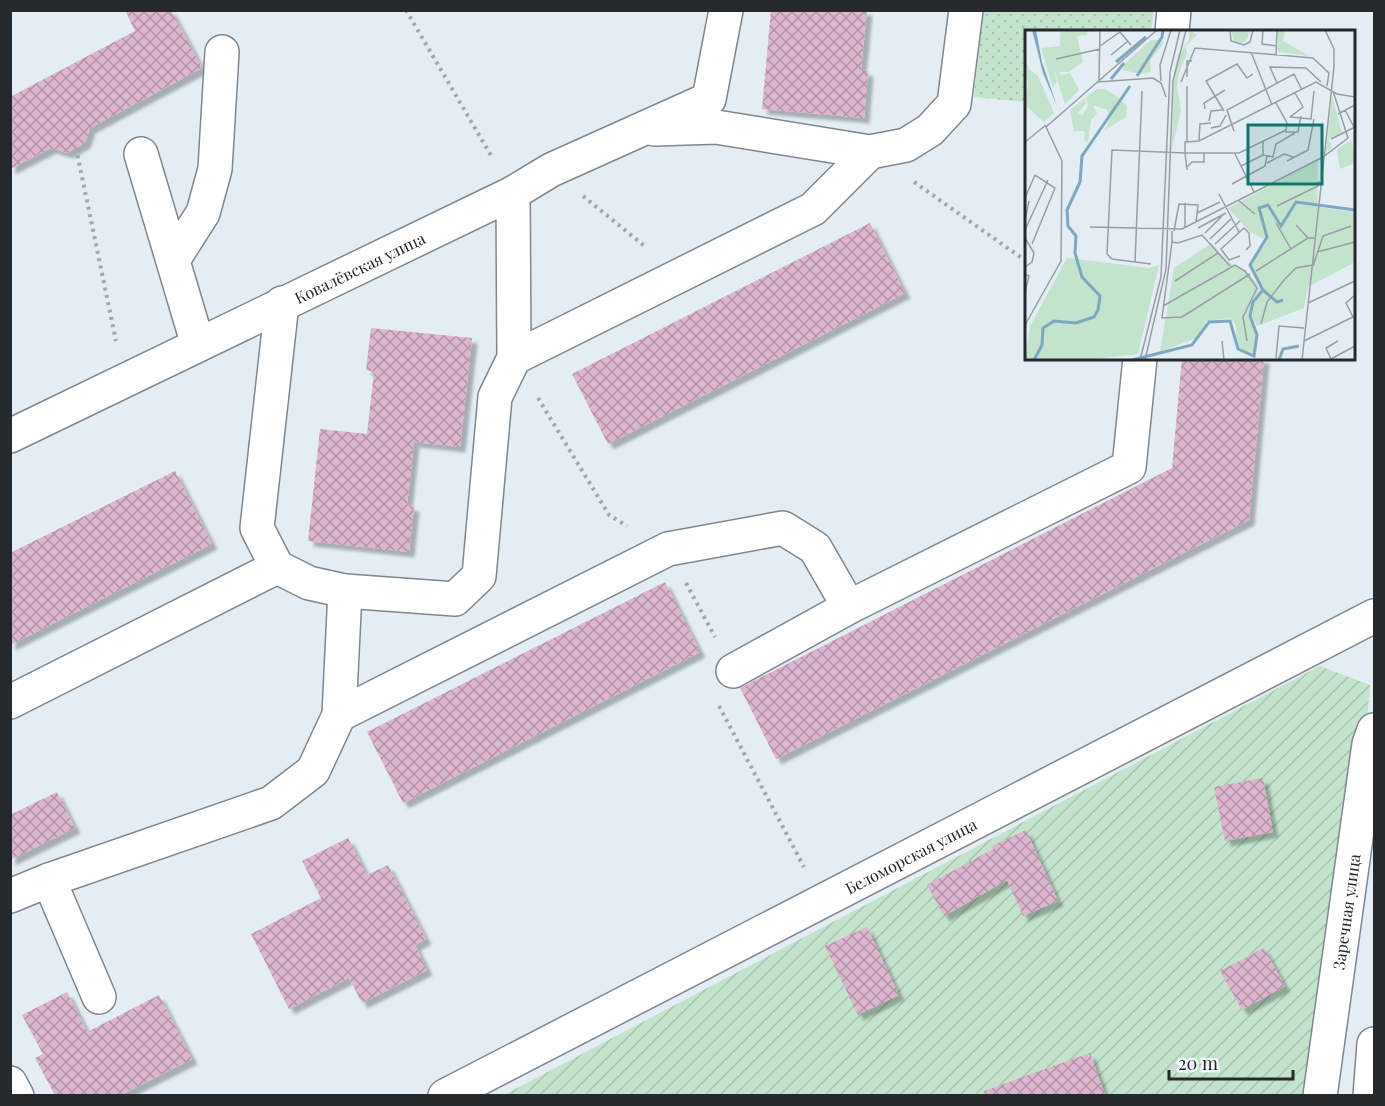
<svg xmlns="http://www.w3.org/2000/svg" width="1385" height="1106" font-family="'Playfair Display',serif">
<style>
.grass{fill:url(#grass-dots)}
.garden{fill:url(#garden-furrows)}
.building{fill:url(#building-cross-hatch);filter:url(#shadow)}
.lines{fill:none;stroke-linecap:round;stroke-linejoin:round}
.minor-casing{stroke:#80878f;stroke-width:36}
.path{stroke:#a2a8ae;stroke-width:4;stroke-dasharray:3 4.5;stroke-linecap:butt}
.minor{stroke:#fff;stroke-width:33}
.labels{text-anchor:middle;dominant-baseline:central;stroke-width:5;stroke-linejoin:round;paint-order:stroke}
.street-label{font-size:16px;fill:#25292b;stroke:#f4f9fe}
.inset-river{fill:none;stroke:#7da8bf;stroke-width:3}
.inset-road{fill:none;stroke:#989ea4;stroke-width:1.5}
.view{fill:#0f766e;fill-opacity:0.15;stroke:#0f766e;stroke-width:3}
.inset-edge{fill:none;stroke:#25292b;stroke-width:3}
</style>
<defs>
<pattern id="grass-dots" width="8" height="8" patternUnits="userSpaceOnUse" patternTransform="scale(1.5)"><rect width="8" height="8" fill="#c4e3cd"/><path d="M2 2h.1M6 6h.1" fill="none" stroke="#a8c3b0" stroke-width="1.8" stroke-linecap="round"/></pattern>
<pattern id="garden-furrows" width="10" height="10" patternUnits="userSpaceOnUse" patternTransform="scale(1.5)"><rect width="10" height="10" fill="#c4e3cd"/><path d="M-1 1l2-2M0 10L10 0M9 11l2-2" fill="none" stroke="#a8c3b0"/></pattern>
<pattern id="building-cross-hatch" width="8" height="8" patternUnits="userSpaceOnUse" patternTransform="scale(1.5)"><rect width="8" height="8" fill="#ddb5cf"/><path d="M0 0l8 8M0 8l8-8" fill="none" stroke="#b393a8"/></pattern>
<filter id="shadow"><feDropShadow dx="5.5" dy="5.5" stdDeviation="1.5" flood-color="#0004"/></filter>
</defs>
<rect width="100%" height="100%" fill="#e4ecf4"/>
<polygon class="grass" points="983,11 983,10 1154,11 1151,31 1026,32 1026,102 974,97"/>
<polygon class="garden" points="1320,666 1370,685 1338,1095 502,1096"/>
<g class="building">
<polygon points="125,10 171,10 202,68 90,128 85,143 67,153 51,148 10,169 10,97 135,31"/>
<polygon points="771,10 867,10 861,70 868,71 864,118 762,109"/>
<polygon points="870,223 905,293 608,444 572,374"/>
<polygon points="371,328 472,338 460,447 414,442 407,505 414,506 409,552 308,541 320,429 367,434 374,372 366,370"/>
<polygon points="1182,358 1264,358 1249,520 776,759 740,688 1172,468"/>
<polygon points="175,471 212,544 10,645 10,553"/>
<polygon points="665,582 700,652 403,803 367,732"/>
<polygon points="1263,778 1273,832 1225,841 1214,787"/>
<polygon points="57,792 75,828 10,860 10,815"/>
<polygon points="1026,830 1058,901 1023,916 1007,880 944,916 927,885 993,849 992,846"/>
<polygon points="348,838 367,875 388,865 426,939 415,945 427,970 362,1003 349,978 289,1009 251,934 321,898 302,861"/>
<polygon points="867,927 899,995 858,1015 825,946"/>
<polygon points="1264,948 1285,986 1242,1010 1220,971"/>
<polygon points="67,992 87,1032 159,995 192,1059 121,1095 55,1095 35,1058 43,1054 22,1015"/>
<polygon points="1090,1053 1105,1095 985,1095 984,1091"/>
</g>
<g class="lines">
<g class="minor-casing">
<g id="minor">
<polyline points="1172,32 1174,10"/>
<polyline points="654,129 716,127 870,152 906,145 930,130 954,104 966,10"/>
<polyline points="141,154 198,345"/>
<polyline points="513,193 514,358"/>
<polyline points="173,260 203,213 215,169 222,52"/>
<polyline points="282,303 257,528 277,567 309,583 345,591 455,599 479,576 495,397 514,358 813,209 870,152"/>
<path id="s1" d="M 10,436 L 513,193 L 551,170 L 709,99 L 726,10"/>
<polyline points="733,671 849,607 1129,467 1140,358"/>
<polyline points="10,702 277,567"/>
<polyline points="339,715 668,549 783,528 815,548 849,607"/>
<polyline points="49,880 99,997"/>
<polyline points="10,896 49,880 271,803 313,771 339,715 345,591"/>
<polyline points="10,1083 17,1096"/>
<path id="s2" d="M 445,1096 L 1374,616"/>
<path id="s3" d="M 1320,1096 L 1369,744 L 1374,730"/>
<polyline points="1370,1096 1374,1044"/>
</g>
</g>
<g class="path">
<polyline points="406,10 493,159"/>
<polyline points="76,148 116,341"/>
<polyline points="914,182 1026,261"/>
<polyline points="583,196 647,248"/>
<polyline points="538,398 609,515 627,526"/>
<polyline points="686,583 715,637"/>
<polyline points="719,706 804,867"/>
</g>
<use href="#minor" class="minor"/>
</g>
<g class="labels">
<g class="street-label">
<text stroke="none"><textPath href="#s1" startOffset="388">Ковалёвская улица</textPath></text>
<text stroke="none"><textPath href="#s2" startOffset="524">Беломорская улица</textPath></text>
<text stroke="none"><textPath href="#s3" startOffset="186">Заречная улица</textPath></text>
</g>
</g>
<g transform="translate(1025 30)">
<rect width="330" height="330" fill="#e4ecf4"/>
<path d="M 206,0 L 224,0 L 223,8 L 218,13 L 210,13 ZM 253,0 L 260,0 L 258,11 L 284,26 L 253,22 Z" fill="#c4e3cd"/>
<path d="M 164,0 L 172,5 L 160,17 L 162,23 L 154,43 L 152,56 L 156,80 L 147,119 L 149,42 L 153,25 L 164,10 ZM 126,10 L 137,10 L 138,14 L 125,31 L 126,42 L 115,44 L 98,40 L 98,35 ZM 0,29 L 4,39 L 13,46 L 29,83 L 19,92 L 0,75 L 3,55 ZM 34,41 L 36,45 L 45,43 L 54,60 L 40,74 L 30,43 ZM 72,59 L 80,59 L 93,67 L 102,76 L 101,87 L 80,100 L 85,89 L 82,80 L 68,75 L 72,84 L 66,90 L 63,112 L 59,110 L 60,101 L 49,101 L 45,80 L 60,68 L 61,73 L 53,83 L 57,86 L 63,76 L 61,67 ZM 307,66 L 317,102 L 304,109 L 307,117 L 301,122 Z" fill="#c4e3cd"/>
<path d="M 42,228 L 124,238 L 134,235 L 113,324 L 61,330 L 0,330 L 5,296 Z" fill="#c4e3cd"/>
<path d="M 44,0 L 63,0 L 62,5 L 52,6 L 58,32 L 44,42 L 29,42 L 32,51 L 28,58 L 16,18 L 35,16 L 35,3 ZM 327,110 L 330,133 L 315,139 L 312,119 ZM 293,130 L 292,177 L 330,182 L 330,232 L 283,257 L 279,278 L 232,296 L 227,286 L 229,273 L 240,260 L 226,235 L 242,211 L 225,202 L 203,178 ZM 187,213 L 202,231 L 225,244 L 236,260 L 227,271 L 223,286 L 230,297 L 230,323 L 227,326 L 212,316 L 211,296 L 206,288 L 181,291 L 173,307 L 135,322 L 149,238 Z" fill="#c4e3cd"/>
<path d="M 7,0 L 11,0 L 17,32 L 32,76 L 18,43 Z" fill="#7da8bf"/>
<path class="inset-river" d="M 91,32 L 121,7M 112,46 L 137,7 L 138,0M 86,49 L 99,33M 238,260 L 252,272 L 258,270M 9,330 L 17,315 L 18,298 L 29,291 L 51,293 L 69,287 L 73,280 L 75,266 L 57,247 L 50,223 L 51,206 L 43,196 L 42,180 L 55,152 L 57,126 L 105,56M 107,330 L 167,315 L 184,292 L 205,291 L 213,319 L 229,326 L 232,305 L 225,286 L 228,272 L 238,260 L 225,235 L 242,207 L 234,178 L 243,175 L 256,196 L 271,172 L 330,180M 254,330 L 258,319 L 274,316"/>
<path class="inset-road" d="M 205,0 L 206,11 L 219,15 L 225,12 L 228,0M 238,0 L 237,14 L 252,16M 75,16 L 95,2 L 106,15M 226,22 L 247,75M 86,25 L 103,11M 251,25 L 252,0M 31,29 L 75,19M 162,47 L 162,31 L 167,31M 74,50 L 75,0M 136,51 L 135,35 L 146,0M 72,52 L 128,48 L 136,53 L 141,67M 156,52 L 170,18 L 288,28 L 304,43 L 302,56M 252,53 L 245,37 L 281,38 L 296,52M 180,79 L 179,73 L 200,60M 320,80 L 329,97M 199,81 L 181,51 L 212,34 L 222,48 L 228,44M 313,84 L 330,75M 265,87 L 286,89 L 289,61M 265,87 L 278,77 L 270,63M 184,91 L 186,81 L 197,80M 186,98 L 195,96 L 201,85M 209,101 L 202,80 L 269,44 L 277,60M 260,102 L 273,102 L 276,86M 306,109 L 330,97M 174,110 L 175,94 L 186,93M 162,111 L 162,56M 238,111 L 238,125 L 248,127 L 251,114 L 270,103M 0,112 L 21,95M 210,124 L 229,162M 262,131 L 283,120 L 289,89M 242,133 L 259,124 L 268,127M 216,136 L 238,125M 161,138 L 167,132 L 179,132 L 179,123M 162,140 L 160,123 L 214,123 L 261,100 L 262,93 L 251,73M 207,154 L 240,136 L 242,126M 194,164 L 214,202M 0,168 L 10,145 L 30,158 L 7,214M 213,170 L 230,184M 252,176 L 293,156 L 294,151M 172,183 L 195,172M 0,190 L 4,171M 251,193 L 266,219M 271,195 L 283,208 L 290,208M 65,197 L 157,199 L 298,127 L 323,108 L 308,61M 160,197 L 160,173M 173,198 L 201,183M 0,200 L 23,150M 147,201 L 147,212 L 153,213 L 177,205 L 205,236M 149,201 L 154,174 L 173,175 L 171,192M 180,203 L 197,186M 0,208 L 9,223 L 7,232 L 0,237M 185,209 L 206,189M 147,212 L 137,288 L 157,287 L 225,244M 190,214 L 215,191M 292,222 L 330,212M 215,226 L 204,230 L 196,219 L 219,198 L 224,203 L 225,216 L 221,220M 110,232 L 117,61M 126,234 L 87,229 L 82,224 L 87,120 L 160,123 L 160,112 L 174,111 L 291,52 L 312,64 L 330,67M 288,236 L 298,206 L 326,196M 231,241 L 283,208M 0,244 L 4,246 L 0,262M 150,251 L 193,223M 283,273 L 330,251M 138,276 L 210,235 L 220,241 L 232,258 L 218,287 L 222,311M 328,287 L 321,273 L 330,265M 236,294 L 242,272 L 259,250 L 271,238 L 288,235M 0,295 L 36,231 L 37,131 L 21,97 L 132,0M 197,311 L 199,330M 279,311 L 330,286M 251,328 L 254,296 L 279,298M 306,329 L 301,318 L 313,311M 115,330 L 136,247 L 145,42 L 155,0M 120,330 L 141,239 L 148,51 L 161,0M 277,330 L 309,37 L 309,19 L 300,0M 304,330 L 330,316"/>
<path class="view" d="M 223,95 L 297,95 L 297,154 L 223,154 Z"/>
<rect width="330" height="330" class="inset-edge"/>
</g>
<rect width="1385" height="1106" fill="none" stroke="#25292b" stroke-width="24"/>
<path d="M1169 1070v9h124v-9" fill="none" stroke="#25292b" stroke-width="3"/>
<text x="1178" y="1070" font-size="18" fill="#25292b" stroke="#f4f9fe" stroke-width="4.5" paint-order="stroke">20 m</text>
</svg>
